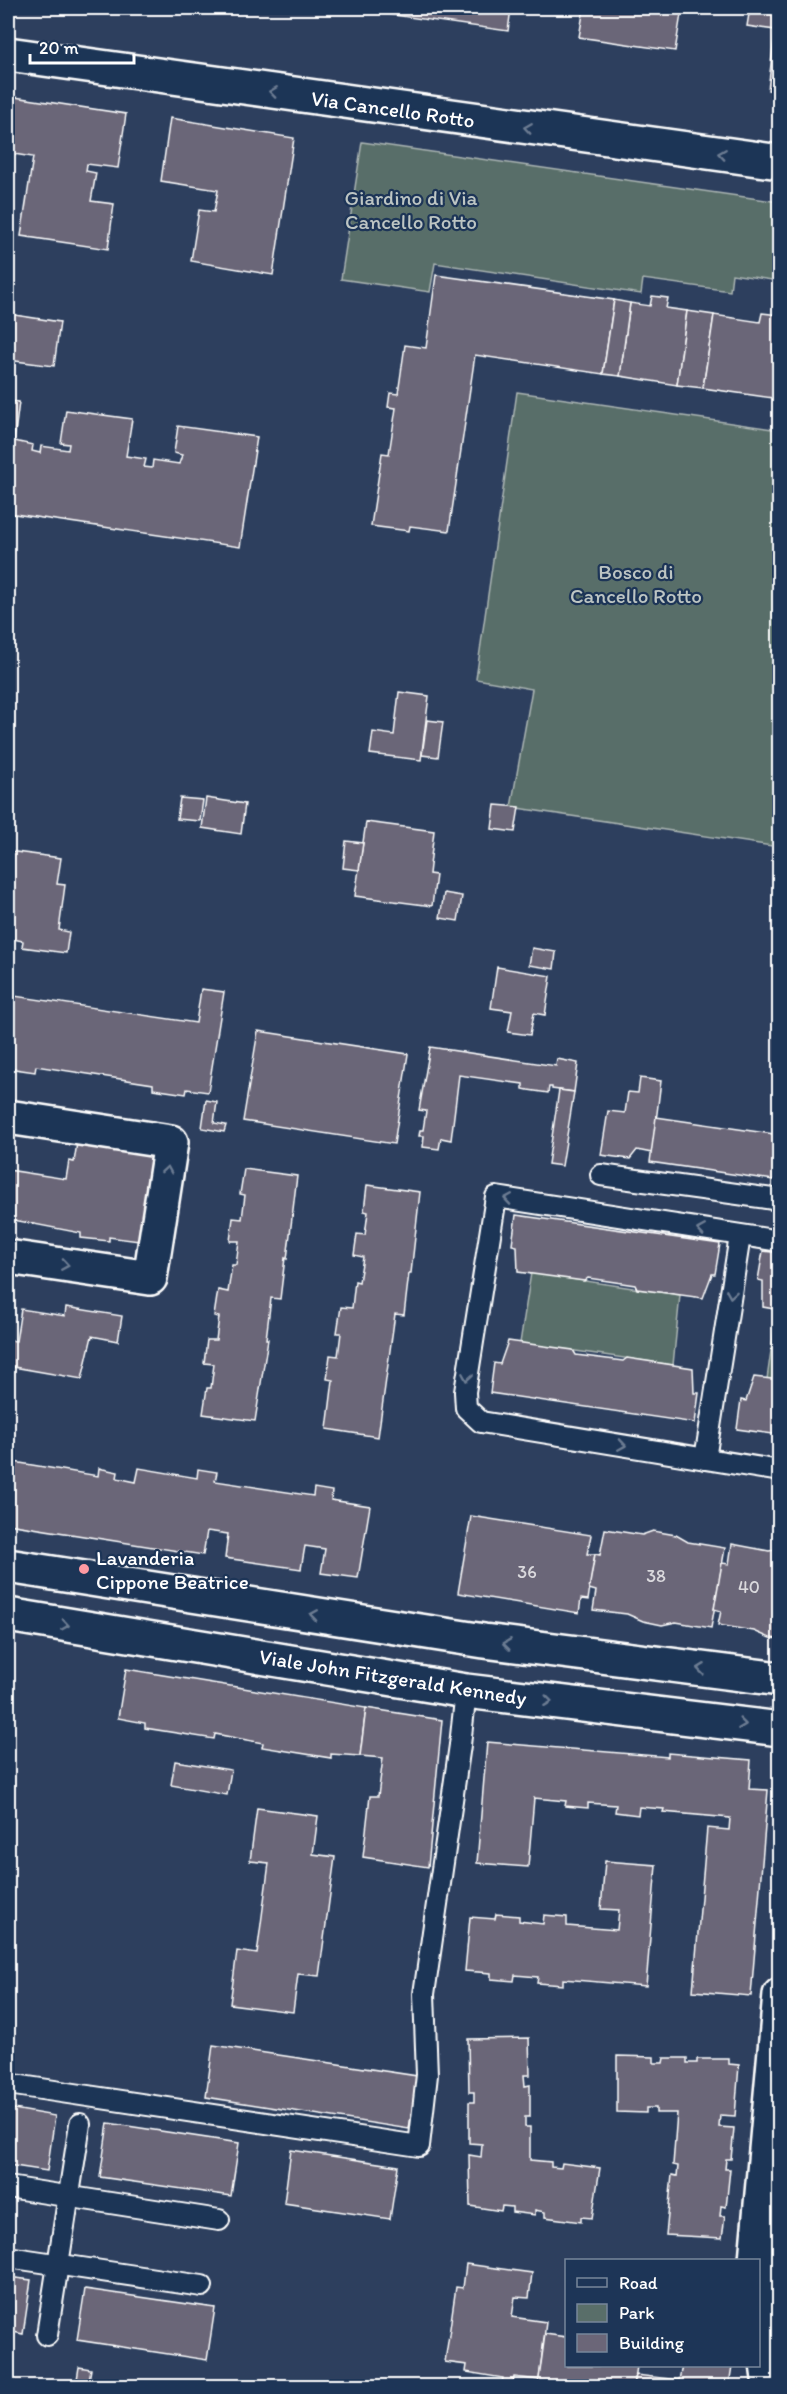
<svg xmlns="http://www.w3.org/2000/svg" width="787" height="2394" font-family="Itim,sans-serif">
<style>
.green{fill:#596e69;stroke:#acb6b4;stroke-width:1.5}
.building{fill:#6b6678;stroke:#fff;stroke-width:1.5}
.lines{fill:none;stroke-linecap:round;stroke-linejoin:round}
.lane-casing{stroke:#fff;stroke-width:24}
.street-casing{stroke:#fff;stroke-width:38}
.secondary-casing{stroke:#fff;stroke-width:38}
.lane{stroke:#1d3557;stroke-width:20}
.street{stroke:#1d3557;stroke-width:33}
.secondary{stroke:#1d3557;stroke-width:33}
.oneway{stroke:#6c7c92}
.poi-dot{fill:#ff9aa2;stroke:#1d3557;stroke-width:2}
.labels{text-anchor:middle;dominant-baseline:central;stroke-width:4.5;stroke-linejoin:round;paint-order:stroke}
.number-label{font-size:18px;fill:#dad9dd}
.street-label{font-size:21px;fill:#fff;stroke:#1d3557}
.park-label{font-size:21px;fill:#bdc5c3;stroke:#1d3557}
.poi-label{font-size:21px;fill:#fff;stroke:#1d3557;text-anchor:start}
</style>
<rect width="100%" height="100%" fill="#2d3f5e"/>
<filter id="ink" filterUnits="userSpaceOnUse"><feTurbulence type="fractalNoise" baseFrequency=".0167" numOctaves="2"/><feDisplacementMap in="SourceGraphic" scale="12" xChannelSelector="R" yChannelSelector="G"/><feConvolveMatrix kernelMatrix="1 2 1 2 8 2 1 2 1" color-interpolation-filters="sRGB"/></filter>
<g filter="url(#ink)">
<g class="green">
<polygon points="362,142 779,202 779,281 732,274 730,291 643,279 641,294 435,263 430,292 341,279"/>
<polygon points="517,392 779,430 779,847 511,807 532,689 476,679"/>
<polygon points="531,1273 680,1295 673,1365 520,1343"/>
<polygon points="777,1309 779,1310 779,1380 767,1379"/>
</g>
<g class="building">
<polygon points="344,8 511,8 508,31"/>
<polygon points="584,8 682,8 675,51 579,37"/>
<polygon points="750,8 780,8 780,91 768,90 775,30 747,26"/>
<polygon points="8,96 126,114 118,168 87,164 86,171 96,173 91,201 114,204 108,249 21,236 33,157 8,153"/>
<polygon points="170,118 294,138 273,275 191,261 199,210 214,212 218,190 161,181"/>
<polygon points="436,275 614,300 603,374 475,355 449,531 410,526 409,531 371,526 382,453 389,454 396,408 388,407 390,393 398,394 405,345 426,348"/>
<polygon points="652,296 668,298 666,308 687,311 677,385 620,376 630,303 650,306"/>
<polygon points="614,300 630,303 620,376 603,374"/>
<polygon points="687,311 714,315 703,388 677,385"/>
<polygon points="762,313 779,315 780,399 703,388 714,315 760,322"/>
<polygon points="8,314 60,322 54,366 8,360"/>
<polygon points="8,401 19,402 14,441 33,445 32,451 40,453 41,446 68,450 69,444 61,443 66,410 132,419 126,456 146,459 144,467 152,468 153,460 179,464 182,455 174,453 178,426 257,437 240,547 8,513"/>
<polygon points="399,692 429,696 421,760 370,754 373,732 394,735"/>
<polygon points="427,720 443,722 438,757 422,755"/>
<polygon points="180,798 203,800 200,821 177,819"/>
<polygon points="206,798 245,804 241,834 202,828"/>
<polygon points="495,805 519,807 515,832 492,829"/>
<polygon points="366,822 434,831 429,874 436,875 432,906 355,896"/>
<polygon points="346,841 363,843 359,870 343,868"/>
<polygon points="8,851 61,858 57,884 65,885 59,930 69,932 66,953 22,947 23,941 13,939 13,945 8,945"/>
<polygon points="444,893 462,896 458,921 440,918"/>
<polygon points="532,948 556,952 554,969 529,965"/>
<polygon points="497,967 551,976 545,1015 534,1013 530,1035 508,1032 512,1011 491,1008"/>
<polygon points="201,989 224,992 208,1092 187,1089 186,1094 153,1089 153,1084 36,1066 35,1072 8,1068 8,995 196,1023"/>
<polygon points="258,1031 408,1054 394,1144 243,1121"/>
<polygon points="430,1047 556,1066 557,1059 578,1063 574,1092 552,1089 552,1087 549,1087 548,1093 528,1090 523,1089 523,1084 459,1075 451,1140 441,1138 439,1149 423,1147 424,1136 419,1136 420,1130 423,1130 426,1111 419,1110"/>
<polygon points="640,1078 661,1081 652,1153 637,1150 630,1159 601,1155 608,1111 625,1113 628,1092 638,1093"/>
<polygon points="559,1090 574,1092 562,1166 548,1164"/>
<polygon points="206,1100 217,1102 214,1123 226,1125 224,1132 202,1128"/>
<polygon points="656,1117 780,1135 780,1181 650,1162"/>
<polygon points="77,1143 153,1154 139,1241 109,1237 109,1241 81,1238 81,1233 8,1219 8,1170 66,1179 69,1161 74,1162"/>
<polygon points="244,1169 297,1176 287,1259 285,1258 280,1299 271,1298 266,1339 268,1339 255,1421 203,1414 207,1388 211,1388 214,1364 204,1363 207,1340 216,1340 219,1317 214,1316 218,1290 228,1292 232,1265 236,1265 239,1241 230,1241 233,1218 242,1219 245,1195 240,1194"/>
<polygon points="367,1185 420,1192 411,1273 409,1273 404,1315 395,1314 378,1437 327,1429 333,1380 327,1379 330,1355 338,1356 341,1333 337,1333 341,1307 352,1308 355,1281 359,1282 363,1257 354,1255 357,1234 365,1235 368,1212 364,1211"/>
<polygon points="516,1215 720,1244 715,1274 712,1274 703,1298 637,1289 635,1285 588,1278 584,1281 518,1272 517,1246 512,1245"/>
<polygon points="763,1251 780,1253 780,1310 763,1307 763,1281 758,1280"/>
<polygon points="66,1307 122,1316 118,1341 92,1336 82,1379 8,1366 8,1340 16,1341 21,1309 65,1316"/>
<polygon points="508,1341 573,1350 576,1355 623,1361 627,1358 693,1368 694,1393 699,1393 695,1423 490,1393 494,1363 500,1364"/>
<polygon points="754,1377 780,1380 780,1435 737,1429 741,1400 746,1401"/>
<polygon points="8,1461 98,1476 99,1468 103,1469 118,1472 117,1478 136,1482 139,1468 197,1478 198,1469 217,1472 215,1481 313,1496 314,1488 332,1491 331,1500 370,1506 358,1578 321,1573 325,1549 305,1546 301,1569 225,1558 228,1534 207,1531 203,1555 8,1524"/>
<polygon points="471,1516 591,1535 587,1554 595,1554 588,1600 581,1599 579,1613 458,1593"/>
<polygon points="605,1529 642,1535 653,1531 676,1535 688,1542 725,1548 711,1628 676,1622 662,1625 643,1621 627,1614 593,1610 596,1591 589,1589 595,1554 600,1555"/>
<polygon points="732,1544 769,1551 780,1549 780,1639 770,1638 754,1631 718,1625 721,1611 714,1609 722,1563 729,1564"/>
<polygon points="126,1669 366,1708 360,1756 331,1754 331,1758 262,1747 263,1743 236,1738 215,1734 214,1739 145,1728 145,1723 118,1718"/>
<polygon points="366,1708 442,1720 428,1867 363,1857 370,1796 378,1796 383,1758 360,1756"/>
<polygon points="487,1742 668,1757 668,1753 751,1760 749,1789 768,1790 751,1996 693,1991 707,1828 729,1830 730,1818 663,1812 664,1809 639,1807 638,1815 615,1812 616,1805 588,1803 588,1808 565,1806 566,1801 534,1798 528,1867 477,1863"/>
<polygon points="175,1761 231,1770 227,1795 171,1785"/>
<polygon points="257,1808 318,1816 313,1854 335,1857 319,1976 298,1974 293,2012 230,2004 237,1951 257,1954 269,1863 250,1861"/>
<polygon points="605,1861 656,1865 646,1986 563,1979 563,1985 537,1983 538,1977 515,1975 514,1981 491,1979 491,1973 465,1971 470,1917 495,1919 496,1914 519,1916 519,1921 543,1924 544,1915 567,1917 567,1926 617,1930 619,1910 601,1909"/>
<polygon points="529,2038 530,2075 524,2075 525,2086 530,2085 530,2117 525,2117 525,2127 530,2127 530,2160 551,2162 551,2167 561,2168 562,2163 600,2168 592,2218 581,2217 581,2222 545,2217 545,2212 535,2210 535,2215 512,2212 512,2207 502,2206 501,2211 470,2206 469,2155 481,2157 482,2144 469,2143 469,2102 474,2102 474,2092 469,2092 468,2039"/>
<polygon points="213,2045 417,2076 409,2129 206,2097"/>
<polygon points="617,2056 654,2057 654,2063 663,2063 664,2058 687,2058 687,2063 697,2063 697,2059 729,2059 729,2064 739,2065 735,2116 720,2115 719,2127 734,2128 731,2159 726,2159 725,2169 730,2169 726,2207 721,2206 720,2216 725,2216 722,2238 666,2235 672,2175 677,2176 678,2166 673,2165 677,2113 656,2113 656,2108 646,2108 646,2113 617,2112"/>
<polygon points="8,2108 55,2116 47,2171 8,2165"/>
<polygon points="108,2123 239,2143 231,2196 100,2177"/>
<polygon points="291,2150 398,2166 390,2219 284,2203"/>
<polygon points="466,2264 532,2273 529,2298 515,2297 512,2317 546,2322 539,2380 514,2377 513,2383 502,2382 503,2378 466,2372 467,2365 445,2362 456,2287 463,2288"/>
<polygon points="8,2277 31,2280 23,2334 8,2331"/>
<polygon points="85,2289 215,2308 207,2360 77,2340"/>
<polygon points="545,2334 566,2337 566,2366 637,2366 634,2386 538,2386"/>
<polygon points="682,2366 732,2366 729,2385 735,2386 634,2386 636,2375 679,2380"/>
<polygon points="79,2367 91,2369 88,2386 76,2386"/>
</g>
<g class="lines">
<g class="lane-casing">
<g id="lane">
<polyline points="601,1175 780,1200"/>
<polyline points="780,1241 496,1197 465,1392 466,1408 481,1422 780,1471"/>
<polyline points="705,1459 740,1236"/>
<polyline points="8,2084 419,2146 427,2075 424,1994 460,1745 466,1691"/>
<polyline points="8,2187 219,2220"/>
<polyline points="8,2257 202,2286"/>
<polyline points="47,2335 80,2124"/>
</g>
</g>
<g class="street-casing">
<g id="street">
<polyline points="8,54 780,162"/>
<polyline points="8,1117 171,1142 150,1278 8,1257"/>
<polyline points="756,2260 780,1995"/>
<polyline points="758,2271 780,2274"/>
<polyline points="758,2298 770,2386"/>
</g>
</g>
<g class="secondary-casing">
<g id="secondary">
<polyline points="8,1566 484,1641 780,1679"/>
<polyline points="8,1615 466,1691 780,1729"/>
</g>
</g>
<use href="#lane" class="lane"/>
<use href="#street" class="street"/>
<use href="#secondary" class="secondary"/>
</g>
<defs><path id="oneway-chevron" d="M-2-3.5L2.5 0L-2 3.5" fill="none" stroke-width="1.6" stroke-linecap="round" stroke-linejoin="round" transform="scale(1.5)"/></defs>
<g class="oneway">
<use href="#oneway-chevron" transform="translate(273 92) rotate(-172)"/>
<use href="#oneway-chevron" transform="translate(528 128) rotate(-172)"/>
<use href="#oneway-chevron" transform="translate(722 154) rotate(-172)"/>
<use href="#oneway-chevron" transform="translate(167 1170) rotate(-81)"/>
<use href="#oneway-chevron" transform="translate(508 1199) rotate(-171)"/>
<use href="#oneway-chevron" transform="translate(701 1230) rotate(-171)"/>
<use href="#oneway-chevron" transform="translate(65 1265) rotate(9)"/>
<use href="#oneway-chevron" transform="translate(731 1294) rotate(99)"/>
<use href="#oneway-chevron" transform="translate(467 1377) rotate(99)"/>
<use href="#oneway-chevron" transform="translate(622 1445) rotate(9)"/>
<use href="#oneway-chevron" transform="translate(314 1615) rotate(-171)"/>
<use href="#oneway-chevron" transform="translate(65 1625) rotate(9)"/>
<use href="#oneway-chevron" transform="translate(507 1644) rotate(-173)"/>
<use href="#oneway-chevron" transform="translate(701 1669) rotate(-173)"/>
<use href="#oneway-chevron" transform="translate(548 1701) rotate(7)"/>
<use href="#oneway-chevron" transform="translate(742 1724) rotate(7)"/>
</g>
</g>
<circle class="poi-dot" cx="84" cy="1569" r="6"/>
<g class="labels">
<g class="number-label">
<text x="527" y="1572">36</text>
<text x="656" y="1576">38</text>
<text x="749" y="1587">40</text>
</g>
<g class="street-label">
<text transform="translate(393 109) rotate(8)">Via Cancello Rotto</text>
<text transform="translate(393 1677) rotate(9)">Viale John Fitzgerald Kennedy</text>
</g>
<g class="park-label">
<text x="411" y="197">Giardino di Via<tspan x="411" dy="24">Cancello Rotto</tspan></text>
<text x="636" y="571">Bosco di<tspan x="636" dy="24">Cancello Rotto</tspan></text>
</g>
<g class="poi-label">
<text x="96" y="1557">Lavanderia<tspan x="96" dy="24">Cippone Beatrice</tspan></text>
</g>
</g>
<rect width="787" height="2394" fill="none" stroke="#1d3557" stroke-width="30"/>
<rect x="15" y="15" width="757" height="2364" fill="none" stroke="#fff" stroke-width="2" filter="url(#ink)"/>
<rect x="565" y="2259" width="195" height="108" fill="#1d3557" stroke="#77869a" stroke-width="1.5"/>
<rect x="577" y="2278" width="30" height="9" fill="#1d3557" stroke="#77869a" stroke-width="1.5"/>
<text x="619" y="2289" font-size="18" fill="#ffffff">Road</text>
<rect x="577" y="2304" width="30" height="18" fill="#596e69" stroke="#77869a" stroke-width="1.5"/>
<text x="619" y="2319" font-size="18" fill="#ffffff">Park</text>
<rect x="577" y="2334" width="30" height="18" fill="#6b6678" stroke="#77869a" stroke-width="1.5"/>
<text x="619" y="2349" font-size="18" fill="#ffffff">Building</text>
<path d="M30 54v9h104v-9" fill="none" stroke="#ffffff" stroke-width="3"/>
<text x="39" y="54" font-size="18" fill="#ffffff" stroke="#1d3557" stroke-width="4.5" paint-order="stroke">20 m</text>
</svg>
